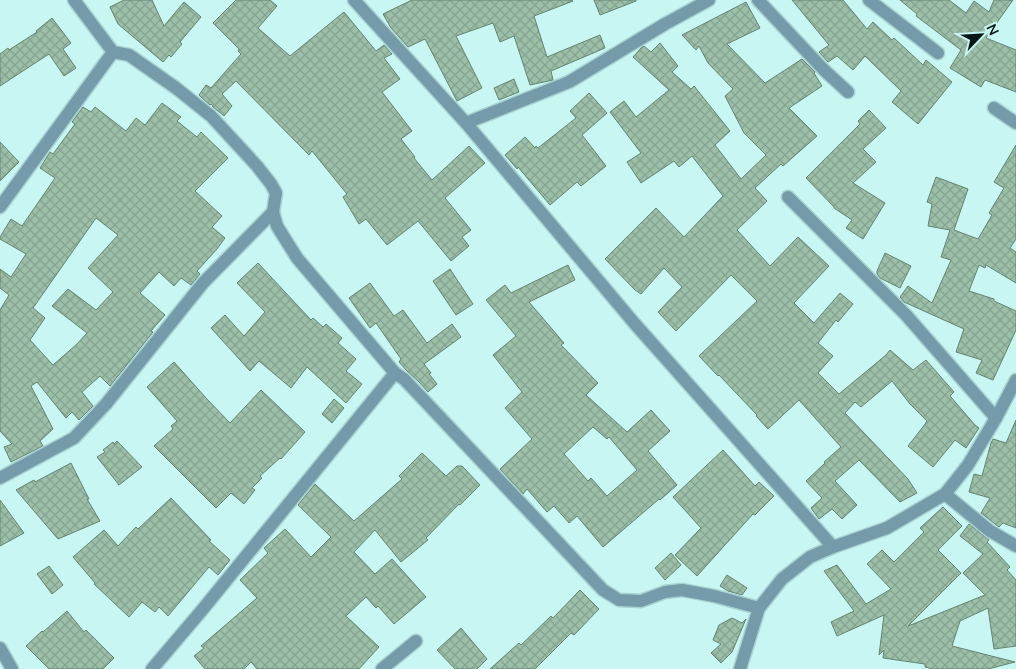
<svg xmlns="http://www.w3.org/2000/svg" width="1016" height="669" font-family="'Nunito Sans',sans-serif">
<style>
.building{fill:url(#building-cross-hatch);stroke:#63846f;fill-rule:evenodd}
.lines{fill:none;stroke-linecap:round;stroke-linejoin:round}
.street-casing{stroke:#a8d2d0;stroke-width:15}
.street{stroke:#759baa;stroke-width:12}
</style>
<defs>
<pattern id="building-cross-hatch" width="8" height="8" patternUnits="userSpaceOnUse" patternTransform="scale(1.25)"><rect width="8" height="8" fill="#9cbfa8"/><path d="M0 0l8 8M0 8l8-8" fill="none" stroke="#85a390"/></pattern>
</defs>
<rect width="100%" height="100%" fill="#c7f6f3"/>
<g class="building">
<polygon points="124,0 152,0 164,26 184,2 201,17 180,42 182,44 171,57 169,55 163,62 118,24 110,7"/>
<polygon points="236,0 270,0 277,6 258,28 290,56 344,12 376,51 384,45 392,54 384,58 400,79 382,92 412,131 401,139 415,157 414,158 432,180 469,146 485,163 445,198 471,230 462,237 469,246 451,261 418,221 387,245 366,219 359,224 343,197 347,194 312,151 309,155 236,81 222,94 232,106 224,116 212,106 213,106 211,104 210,105 202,98 199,95 206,85 211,88 241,54 238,51 239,49 213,23"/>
<polygon points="412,0 572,0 573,1 534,16 547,57 600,35 605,48 551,71 553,80 530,85 514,36 500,42 493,23 456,36 482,88 457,101 425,39 408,47 391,28 383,14"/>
<polygon points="594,0 636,0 636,1 600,15"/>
<polygon points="792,0 843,0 867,29 873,22 892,40 894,38 923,65 926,60 952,82 918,124 892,102 901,91 865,56 853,70 837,56 828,62 819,52 829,45"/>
<polygon points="900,0 949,0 966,13 974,1 989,12 994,0 1013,0 986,38 1016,50 1016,92 985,80 981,87 950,68 961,50 916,16 917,14"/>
<polygon points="746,2 760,28 727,44 765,83 802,59 815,72 814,73 822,86 789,108 817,136 783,166 781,164 755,188 767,201 737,230 770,266 798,237 829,266 794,303 814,323 840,293 853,304 838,322 836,320 818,343 833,356 818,373 839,394 886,355 890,350 913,370 926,360 954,392 950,396 975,425 979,428 966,448 955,440 933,467 908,446 926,423 926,422 927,421 910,404 892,381 861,407 855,402 845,413 908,479 917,493 900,502 859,460 835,481 857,505 842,519 832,509 819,519 811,508 822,498 806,481 825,463 824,462 841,447 799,400 768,429 756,416 757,415 719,375 718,376 699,356 757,301 731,275 676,331 658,312 682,287 664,268 641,294 635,290 605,259 656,208 684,237 723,196 692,156 679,167 674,161 641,183 627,162 641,153 610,112 624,101 636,117 669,90 633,57 642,47 644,46 651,52 660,43 678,66 672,72 691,89 694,86 730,131 715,145 741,179 766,155 744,133 725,96 733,89 708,63 699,46 696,50 682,35"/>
<polygon points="52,18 71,43 63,49 76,68 64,76 49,54 0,86 0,54 8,48 9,50 37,32 36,31"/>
<polygon points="514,79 519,92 499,100 494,88"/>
<polygon points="589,93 607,113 582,135 606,166 581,186 577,182 550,205 518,167 517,169 505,155 525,137 535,148 536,146 538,148 576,118 570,111"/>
<path d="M 162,103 L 181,117 L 177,121 L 197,137 L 201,132 L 228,158 L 195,191 L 222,216 L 212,227 L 225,238 L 217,249 L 197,271 L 200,274 L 191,285 L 181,278 L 174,286 L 159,272 L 140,293 L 165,315 L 151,331 L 153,332 L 110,386 L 100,376 L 82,392 L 93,406 L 79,420 L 72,412 L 66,418 L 37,382 L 31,386 L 53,429 L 40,441 L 43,446 L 11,462 L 4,447 L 12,444 L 0,431 L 0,310 L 9,295 L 0,288 L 0,269 L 11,277 L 26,254 L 0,239 L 0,237 L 11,219 L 22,226 L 55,178 L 40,168 L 50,152 L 53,154 L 75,124 L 72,122 L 83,107 L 91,112 L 95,107 L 126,131 L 136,118 L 145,125 ZM 96,218 L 118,235 L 88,268 L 113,292 L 96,310 L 68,289 L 52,306 L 87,333 L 77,344 L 53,365 L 30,340 L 45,318 L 33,308 Z"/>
<polygon points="869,110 886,128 863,149 876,162 853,183 885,203 863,239 846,228 852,220 834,208 834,207 806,178 860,124 858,121"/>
<polygon points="0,142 19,162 0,181"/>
<polygon points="1016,145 1016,239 1010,248 1016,252 1016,283 986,265 985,268 979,265 969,291 994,299 994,301 1016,311 1016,330 993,380 976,373 982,360 956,352 964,329 904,302 900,297 908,286 932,303 951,260 941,257 950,230 928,226 932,204 927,202 936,177 968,189 954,230 978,239 992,215 989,213 1004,188 994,182"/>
<polygon points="885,253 911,266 900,288 880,278 877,274 877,271"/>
<polygon points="258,263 311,320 313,318 323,327 326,324 342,338 338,343 356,359 346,371 362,384 346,403 307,367 291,388 259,361 250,371 211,328 225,315 244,336 265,312 237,283"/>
<path d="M 568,265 L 575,280 L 529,302 L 564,343 L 561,345 L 598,383 L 586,395 L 627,432 L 651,410 L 670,431 L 648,451 L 677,485 L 660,500 L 659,499 L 603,547 L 577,516 L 569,523 L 554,506 L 547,512 L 527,489 L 523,494 L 500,469 L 532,439 L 505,408 L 522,392 L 493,355 L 516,336 L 486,300 L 505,285 L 511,293 ZM 593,427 L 607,439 L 609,437 L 637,470 L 607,496 L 591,478 L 588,481 L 564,454 Z"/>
<polygon points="450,269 473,304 456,315 433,281"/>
<polygon points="370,283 394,316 403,310 427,343 452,324 461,337 424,364 431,373 429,374 437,384 428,392 419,382 406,370 399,362 401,359 376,323 370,328 349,298"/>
<polygon points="174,362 206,398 230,423 261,390 305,432 281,459 280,458 260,476 262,478 252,488 255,490 244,504 231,493 216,508 154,446 173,429 171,426 177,421 147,387"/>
<polygon points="334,399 344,408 332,423 322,414"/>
<polygon points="1016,420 1016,528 1003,523 999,527 981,513 990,498 969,492 974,474 982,476 991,443 993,439 1006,443"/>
<polygon points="117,441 142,467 119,485 97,457 105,452 103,450 113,442 114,444"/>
<polygon points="723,450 755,486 759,482 774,496 755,515 753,514 697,576 675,555 701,528 673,497"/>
<polygon points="422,453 446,476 457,466 462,466 480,485 460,505 459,504 426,538 428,540 401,562 375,530 354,552 375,574 392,559 426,597 394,624 378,606 376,608 366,597 346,616 379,647 359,669 257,669 251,662 244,669 205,669 194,656 204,648 201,646 257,598 240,580 268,553 264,548 285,529 311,557 331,537 298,505 315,484 354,521 402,479 399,476"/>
<polygon points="71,463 89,499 87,499 100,521 58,539 16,490 34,480 35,482"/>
<polygon points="171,498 211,540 209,541 230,560 218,575 209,567 168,616 159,607 155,612 142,602 129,617 94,584 95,583 73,557 104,530 118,546 136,527 138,529"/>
<polygon points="0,500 24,533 0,546"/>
<polygon points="943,507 962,526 938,550 961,573 908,626 985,595 963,573 983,554 960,536 969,524 989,540 987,542 1010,567 1007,570 1016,580 1016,646 994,649 988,608 960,621 952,646 1015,662 988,669 933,669 925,667 925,664 883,658 884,650 879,655 884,615 837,636 831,622 854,611 824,571 837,565 866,604 891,589 867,564 882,550 894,562 924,532 920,528"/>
<polygon points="671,553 681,565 665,580 655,568"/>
<polygon points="49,566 63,585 52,594 37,574"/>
<polygon points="727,575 747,588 742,595 728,591 720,586"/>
<polygon points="580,590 599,609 574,635 571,633 535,669 490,669 519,643 521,645 551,616 553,618"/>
<polygon points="67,611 84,632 86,630 114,658 103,669 49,669 26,646 42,631 43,632"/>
<polygon points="732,618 742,623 746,619 732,652 721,663 711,653 721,644 713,640 719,625"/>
<polygon points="461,628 487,659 477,669 455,669 437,650"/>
</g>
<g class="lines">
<g class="street-casing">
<g id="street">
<polyline points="74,0 113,52 129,55 176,88 211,116 257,166 271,184 276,193 273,212 277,226 297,258 395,373 404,379 603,590 619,600 641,601 665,592 682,590 714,596 759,608"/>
<polyline points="354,0 466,123 635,324 833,547"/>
<polyline points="758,0 824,70 848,92"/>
<polyline points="869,0 938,53"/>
<polyline points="994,108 1016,123"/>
<polyline points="466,123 569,82 665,24 709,0"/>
<polyline points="788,197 906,315 996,418"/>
<polyline points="0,207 113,52"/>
<polyline points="0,478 74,438 106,404 203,283 273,212"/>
<polyline points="945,494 990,531 1016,546"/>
<polyline points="0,648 12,669"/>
<polyline points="152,669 203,609 395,373"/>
<polyline points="382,669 416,641"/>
<polyline points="740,669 759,608 782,579 810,557 833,547 887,528 945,494 968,465 996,418 1016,380"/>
</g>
</g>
<use href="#street" class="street"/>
</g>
<g transform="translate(981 35) rotate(65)" stroke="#c7f6f3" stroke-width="4" paint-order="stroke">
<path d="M0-4L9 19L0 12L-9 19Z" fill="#051716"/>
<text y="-8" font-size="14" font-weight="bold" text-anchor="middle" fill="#051716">N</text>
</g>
</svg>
